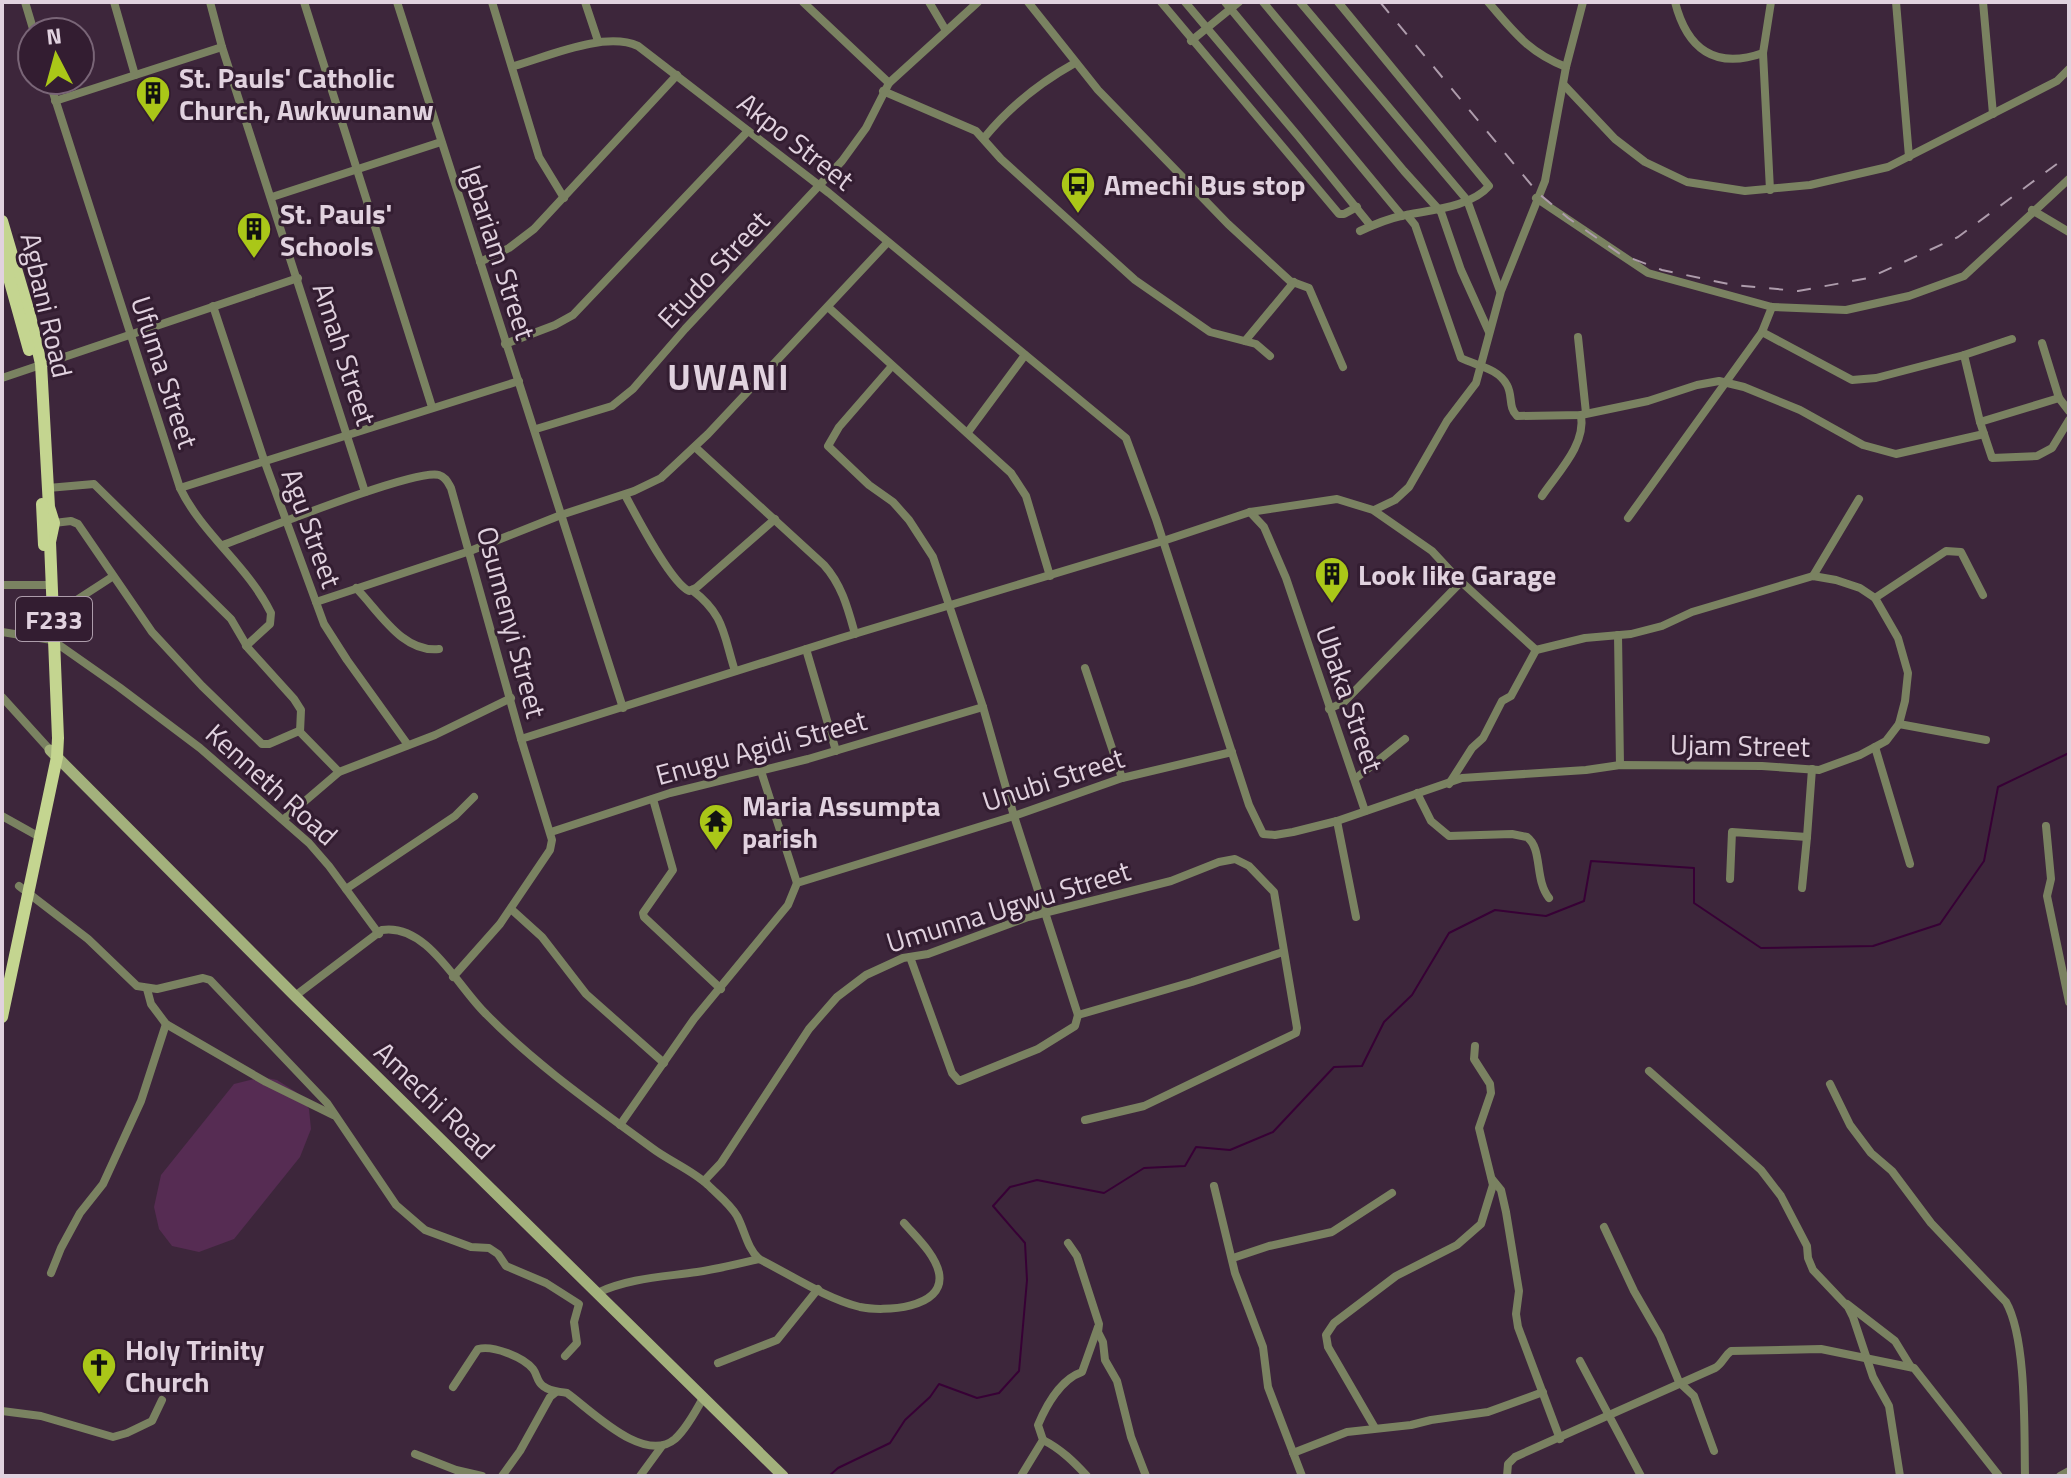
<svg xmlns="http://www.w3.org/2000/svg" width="2071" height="1478" font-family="'Titillium Web',sans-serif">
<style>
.green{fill:#562c53}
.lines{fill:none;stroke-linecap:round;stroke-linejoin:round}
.stream{stroke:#370035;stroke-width:2}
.street{stroke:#7a8261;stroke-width:8}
.secondary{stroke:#a3b17c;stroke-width:11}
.primary{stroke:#c4d590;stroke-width:12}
.rail{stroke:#ae9cac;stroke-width:2;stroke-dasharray:14 14;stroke-linecap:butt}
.labels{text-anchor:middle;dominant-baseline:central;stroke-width:6;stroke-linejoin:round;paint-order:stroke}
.shield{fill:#331d31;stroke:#ad9cab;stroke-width:2}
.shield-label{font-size:26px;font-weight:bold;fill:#e1d2df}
.poi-label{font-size:28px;font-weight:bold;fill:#e1d2df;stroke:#331d31;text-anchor:start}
.street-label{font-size:28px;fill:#e1d2df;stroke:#331d31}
.district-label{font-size:36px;font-weight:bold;letter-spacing:2px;fill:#e1d2df;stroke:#331d31}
</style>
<rect width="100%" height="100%" fill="#3d263b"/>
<polygon class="green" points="262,1077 277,1080 296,1092 309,1109 311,1129 300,1157 234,1239 199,1252 172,1246 159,1229 154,1207 161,1175 234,1084"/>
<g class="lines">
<polyline class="stream" points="829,1476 838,1468 890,1443 905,1420 930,1397 939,1384 977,1398 999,1393 1019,1371 1027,1280 1025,1243 993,1206 1010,1187 1037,1180 1104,1193 1144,1168 1185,1166 1196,1147 1230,1150 1273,1132 1334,1067 1362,1066 1384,1022 1412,995 1449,933 1495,910 1546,916 1584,901 1591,861 1694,868 1694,903 1761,948 1873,946 1940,924 1984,861 1998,787 2069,753"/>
<g class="street">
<polyline points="25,2 34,32"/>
<polyline points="114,2 135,75"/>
<polyline points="210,2 222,47 365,492"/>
<polyline points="304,2 432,407"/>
<polyline points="397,2 623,708"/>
<polyline points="492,2 539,157 564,198"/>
<polyline points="585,2 598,41"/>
<polyline points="803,2 889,83"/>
<polyline points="929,2 945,29"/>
<polyline points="1028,2 1098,90 1228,224 1290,281 1309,288 1343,367"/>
<polyline points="1161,2 1339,214 1344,214 1357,207"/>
<polyline points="1185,2 1298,136 1371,226"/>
<polyline points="1225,2 1402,216"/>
<polyline points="1263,2 1404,171 1441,212 1461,270 1489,332"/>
<polyline points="1300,2 1467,200 1500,291"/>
<path d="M 1338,2 L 1489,186 C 1470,208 1428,210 1401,216 C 1387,219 1373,225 1360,231"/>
<path d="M 1488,2 C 1514,32 1528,52 1566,67"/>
<path d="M 1675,2 C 1687,49 1715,70 1763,53"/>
<polyline points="1896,2 1909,157"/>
<polyline points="1983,2 1993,114"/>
<polyline points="1191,41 1239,2"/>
<path d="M 514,66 C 549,56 605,31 638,46 L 829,193 L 1126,438 L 1156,519 L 1249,805 L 1263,834 L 1275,835 L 1293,832 L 1337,821 L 1462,778 L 1586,770 L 1620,765 L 1762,766 L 1819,770 L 1860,755 L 1886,741 L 1899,724 L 1905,701 L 1908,673 L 1898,638 L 1875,598 L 1860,588 L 1836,580 L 1813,576 L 1692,612 L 1662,626 L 1631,634 L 1585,638 L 1536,650"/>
<path d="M 49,80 L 180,488 C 202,534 248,566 271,613 L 270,624 L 246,646"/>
<polyline points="1564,85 1615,139 1645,162 1687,182 1745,191 1810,185 1888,167 2057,81 2069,69"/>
<polyline points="883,91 976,131 1001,159 1135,280 1210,332 1256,344 1270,356"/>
<polyline points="55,101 222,47"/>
<path d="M 984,138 C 1010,106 1039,83 1075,63"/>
<polyline points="1770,190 1763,53 1771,2"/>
<polyline points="272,197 441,142"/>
<polyline points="1536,198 1648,273 1772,307 1846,310 1909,296 1964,276 2069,179"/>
<polyline points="2032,210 2069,232"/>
<path d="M 1407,215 L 1415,225 L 1461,358 C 1477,366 1498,368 1507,385 C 1513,396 1508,407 1517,416 L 1581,415 L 1648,401 L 1697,385 L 1719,381 L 1744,387 L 1800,410 L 1863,445 L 1896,454 L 1984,434"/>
<polyline points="480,262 509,248 534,229 677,75"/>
<polyline points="213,306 264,460 324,624 347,660 408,745"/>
<polyline points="828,307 1011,473 1026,496 1050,576"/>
<polyline points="1762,332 1852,380 1876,378 1964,355"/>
<polyline points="1578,337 1586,413"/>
<polyline points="2012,339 1964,355 1980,422 1992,458 2037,456 2052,448 2069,420"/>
<polyline points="1245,341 1294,282"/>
<polyline points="505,344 555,325 573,315 748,131"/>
<polyline points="892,366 839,427 828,446 869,485 893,502 909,520 933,557 983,707 1014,816 1078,1015"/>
<polyline points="2,378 298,278"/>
<polyline points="2059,398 2069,411"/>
<polyline points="1980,422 2059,398 2042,343"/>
<polyline points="536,429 612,406 633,389 685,329 842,161 866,128 889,83 978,2"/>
<polyline points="968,432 1025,355"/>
<path d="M 695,447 L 824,565 C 842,585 848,609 855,634"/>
<polyline points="48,488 94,484 231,619 248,648 294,699 301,710 300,732 339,772"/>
<polyline points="180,488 519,381"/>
<path d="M 625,495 C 636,515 670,582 689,591 L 696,588 L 775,519"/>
<path d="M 1542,496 C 1558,472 1586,445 1581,415"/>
<polyline points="1374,510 1395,500 1409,487 1447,421 1476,383 1501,291 1545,181 1566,67 1583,2"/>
<polyline points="1250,512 1264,527 1286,578 1365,811"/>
<polyline points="1628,518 1762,332 1772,307"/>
<polyline points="54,523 71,521 78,524 152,632 202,686 262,744 269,744 299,731"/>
<path d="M 223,545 C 256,533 415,468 439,475 C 446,477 448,483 451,488 L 521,739 L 552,840 L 550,850 L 500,924 L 453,977"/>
<polyline points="1813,576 1859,499"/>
<polyline points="2,585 46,585"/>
<path d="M 356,588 C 379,611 402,653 439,649"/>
<path d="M 692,590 C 725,615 723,634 735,671"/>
<polyline points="1875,598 1946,551 1961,552 1983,595"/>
<polyline points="316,602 470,551 561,515 634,491 661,478 708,434 887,243"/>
<polyline points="54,619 75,601 112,577"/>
<polyline points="2,632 52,640 119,687 200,748 309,843 329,866 379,934"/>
<polyline points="1618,635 1620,765"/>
<polyline points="806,649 836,751"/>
<polyline points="1085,668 1122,778"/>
<polyline points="2,697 50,750"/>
<polyline points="1329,709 1344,702 1461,582"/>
<polyline points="1899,724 1986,740"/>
<polyline points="521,739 841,638 1163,541 1250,512 1337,499 1373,510 1432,551 1457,578 1536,650 1511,696 1502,701 1483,738 1472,748 1449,784"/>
<polyline points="1875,747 1910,864"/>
<polyline points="761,771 797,883"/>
<polyline points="1355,779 1405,739"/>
<path d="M 1417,793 L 1431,821 L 1449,836 L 1512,834 L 1527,837 C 1543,849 1534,879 1549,898"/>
<polyline points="653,799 673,870 643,913 644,917 721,989"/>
<polyline points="2,816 36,835"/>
<polyline points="284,819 339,772 435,735 511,698"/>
<polyline points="1337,821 1356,917"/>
<polyline points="2046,826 2051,879 2047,896 2069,1002"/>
<polyline points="551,832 670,793 808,759 983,707"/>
<polyline points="1730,879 1732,832 1807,837 1812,769"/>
<polyline points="19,886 88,939 137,986 157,989 203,978 210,980 327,1103 396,1205 425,1230 471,1247 489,1248 498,1254 506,1266 546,1283 579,1304 574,1322 577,1343 565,1356"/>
<polyline points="1802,888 1807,837"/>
<polyline points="346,889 455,816 474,797"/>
<polyline points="511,909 542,937 586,994 664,1063"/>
<polyline points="910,957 952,1073 959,1081 1038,1049 1075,1026 1078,1015"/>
<polyline points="147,989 151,1004 166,1024 266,1082 333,1115"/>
<path d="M 295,996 L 382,930 C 427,923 457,986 486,1014 C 536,1065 595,1106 652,1148 C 669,1161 692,1170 708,1185 C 718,1195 730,1204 737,1216 C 745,1231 747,1248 759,1259 C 791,1275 825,1298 860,1307 C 883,1312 946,1309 939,1273 C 935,1254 916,1237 904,1223"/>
<polyline points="1078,1015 1192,982 1283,952"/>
<polyline points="1649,1071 1761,1170 1781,1196 1807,1246 1808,1258 1813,1270 1848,1307 1853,1317 1873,1377 1889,1406 1900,1476"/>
<path d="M 1830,1084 L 1850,1125 L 1871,1153 L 1892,1171 L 1931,1223 L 2006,1302 C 2027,1339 2024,1431 2025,1476"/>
<polyline points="620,1125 694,1019 788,905 797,883 1014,816 1122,778 1232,752"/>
<polyline points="1492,1179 1501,1190 1506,1212 1519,1291 1516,1314 1518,1327 1560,1439"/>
<polyline points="704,1181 721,1163 809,1029 837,997 866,975 903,958 928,954 1028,917 1171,881 1219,862 1235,859 1249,866 1274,892 1297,1028 1296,1033 1144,1106 1085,1120"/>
<polyline points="1214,1186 1235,1273 1263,1347 1268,1387 1302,1476"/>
<polyline points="1604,1227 1634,1291 1660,1336 1679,1382 1694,1396 1714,1451"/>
<polyline points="1068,1243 1077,1256 1099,1324 1098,1332 1103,1342 1105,1360 1117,1381 1131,1437 1146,1476"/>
<polyline points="1233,1258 1269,1246 1332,1232 1392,1193"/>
<polyline points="51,1273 61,1248 80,1213 103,1184 141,1101 166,1024"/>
<path d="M 597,1293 C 629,1278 663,1277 697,1272 C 718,1269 738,1264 759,1259"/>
<polyline points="1847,1304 1895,1341 1911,1367"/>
<polyline points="1580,1361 1641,1476"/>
<polyline points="718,1363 777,1340 818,1289"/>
<path d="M 453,1387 L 478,1349 C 493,1345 523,1357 533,1369 C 537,1374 537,1382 543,1386 C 551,1392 557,1391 567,1393 C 591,1410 644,1465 675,1439 C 686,1429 696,1411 703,1398"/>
<polyline points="2,1411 41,1416 113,1437 127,1433 152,1421 162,1400"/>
<polyline points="1375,1428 1328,1347 1326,1335 1334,1323 1396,1276 1457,1245 1481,1224 1493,1185 1479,1128 1491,1093 1490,1084 1474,1059 1475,1046"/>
<path d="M 1043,1440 C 1061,1449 1074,1462 1087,1476"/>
<polyline points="1293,1453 1347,1432 1411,1425 1431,1420 1488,1412 1543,1392"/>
<polyline points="415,1454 456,1470 482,1476"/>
<polyline points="502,1476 520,1451 550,1397 555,1393"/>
<polyline points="640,1476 662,1446"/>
<path d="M 1021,1476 L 1043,1440 L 1038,1425 C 1046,1406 1061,1379 1082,1372 L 1098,1327"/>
<path d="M 1507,1476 L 1508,1464 L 1515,1457 L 1715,1368 C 1723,1363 1724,1356 1731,1351 L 1821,1349 L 1914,1368 L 1999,1476"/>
<polyline points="2060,1476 2069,1471"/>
</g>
<polyline class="secondary" points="50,750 295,996 783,1476"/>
<g class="primary">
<polyline points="2,221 30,316 41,364 49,507 54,523 50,542 58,738 57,757 2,1017"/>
<polyline points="2,253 29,350"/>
<polyline points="42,504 44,545"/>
</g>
<polyline class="rail" points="1380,2 1538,193 1568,218 1620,254 1662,270 1733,285 1798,291 1869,278 1958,237 2069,155"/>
</g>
<defs>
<g id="building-pin" transform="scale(1.8)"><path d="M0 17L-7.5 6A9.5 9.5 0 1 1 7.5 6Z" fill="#aac718" stroke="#331d31"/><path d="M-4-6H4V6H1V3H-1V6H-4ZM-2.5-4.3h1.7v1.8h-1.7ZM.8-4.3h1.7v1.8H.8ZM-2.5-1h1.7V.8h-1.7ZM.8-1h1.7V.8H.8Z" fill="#111"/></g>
<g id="bus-pin" transform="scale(1.8)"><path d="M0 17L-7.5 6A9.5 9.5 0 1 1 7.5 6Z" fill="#aac718" stroke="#331d31"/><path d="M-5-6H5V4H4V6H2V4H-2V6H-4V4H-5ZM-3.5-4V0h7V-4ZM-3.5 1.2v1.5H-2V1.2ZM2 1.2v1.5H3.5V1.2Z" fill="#111"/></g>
<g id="temple-pin" transform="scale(1.8)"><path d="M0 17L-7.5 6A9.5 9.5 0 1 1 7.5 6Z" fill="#aac718" stroke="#331d31"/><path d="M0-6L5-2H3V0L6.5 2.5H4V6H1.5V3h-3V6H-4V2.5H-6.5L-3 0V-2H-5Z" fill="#111"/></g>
<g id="church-pin" transform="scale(1.8)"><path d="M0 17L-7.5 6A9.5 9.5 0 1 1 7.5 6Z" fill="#aac718" stroke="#331d31"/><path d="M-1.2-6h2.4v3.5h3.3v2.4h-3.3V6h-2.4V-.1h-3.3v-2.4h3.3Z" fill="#111"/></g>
</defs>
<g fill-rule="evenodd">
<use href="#building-pin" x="153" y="93"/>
<use href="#bus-pin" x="1078" y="184"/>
<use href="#building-pin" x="254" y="229"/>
<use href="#building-pin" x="1332" y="574"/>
<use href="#temple-pin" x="716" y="821"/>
<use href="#church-pin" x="99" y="1365"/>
</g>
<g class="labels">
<rect class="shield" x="16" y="597" width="76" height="44" rx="6"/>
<g class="shield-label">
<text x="54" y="619">F233</text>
</g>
<g class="poi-label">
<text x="179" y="77">St. Pauls' Catholic<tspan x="179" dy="32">Church, Awkwunanw</tspan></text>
<text x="1104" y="184">Amechi Bus stop</text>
<text x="280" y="213">St. Pauls'<tspan x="280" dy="32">Schools</tspan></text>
<text x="1358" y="574">Look like Garage</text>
<text x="742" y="805">Maria Assumpta<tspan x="742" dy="32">parish</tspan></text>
<text x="125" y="1349">Holy Trinity<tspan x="125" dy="32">Church</tspan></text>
</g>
<g class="street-label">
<text transform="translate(796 141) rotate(38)">Akpo Street</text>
<text transform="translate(499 252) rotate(72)">Igbariam Street</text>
<text transform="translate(713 269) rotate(-47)">Etudo Street</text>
<text transform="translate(47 305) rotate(77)">Agbani Road</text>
<text transform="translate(345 354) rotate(72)">Amah Street</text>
<text transform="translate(165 372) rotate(72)">Ufuma Street</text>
<text transform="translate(312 528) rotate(70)">Agu Street</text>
<text transform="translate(512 622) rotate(75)">Osumenyi Street</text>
<text transform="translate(1350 699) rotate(71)">Ubaka Street</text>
<text transform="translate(1740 745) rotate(1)">Ujam Street</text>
<text transform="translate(761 747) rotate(-15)">Enugu Agidi Street</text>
<text transform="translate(1053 779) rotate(-18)">Unubi Street</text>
<text transform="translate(272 784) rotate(42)">Kenneth Road</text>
<text transform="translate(1008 906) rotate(-17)">Umunna Ugwu Street</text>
<text transform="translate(435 1100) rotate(44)">Amechi Road</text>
</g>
<g class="district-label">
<text x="729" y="376">UWANI</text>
</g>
</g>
<rect width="2071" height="1478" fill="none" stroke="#e1d2df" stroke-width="8"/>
<g transform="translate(56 56) rotate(354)"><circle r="38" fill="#331d31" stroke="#796577" stroke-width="2"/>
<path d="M0-6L14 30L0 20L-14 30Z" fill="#aac718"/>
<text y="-12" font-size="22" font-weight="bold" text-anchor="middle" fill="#e1d2df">N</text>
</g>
</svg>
